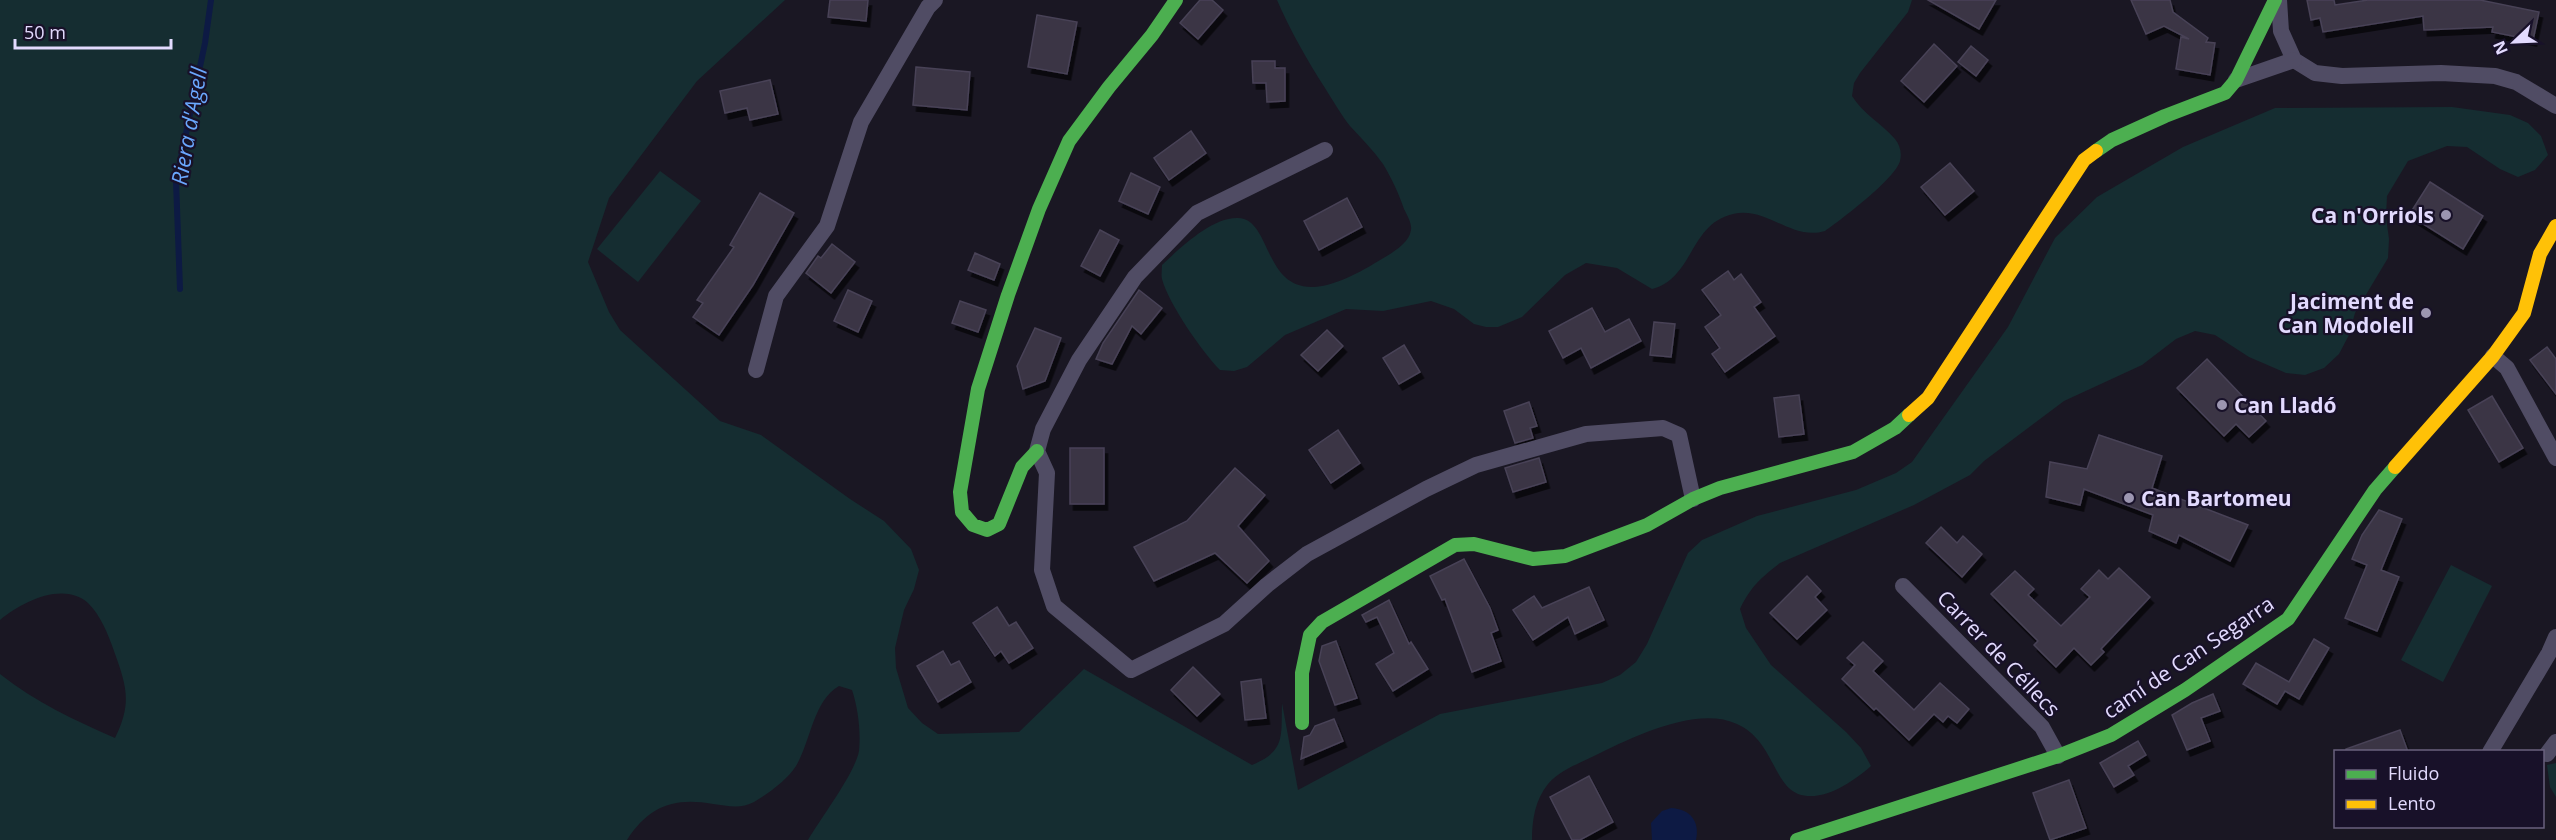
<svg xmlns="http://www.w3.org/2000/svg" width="2556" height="840" font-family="'Open Sans',sans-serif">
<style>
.green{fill:#152d31}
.water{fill:#0d1a44}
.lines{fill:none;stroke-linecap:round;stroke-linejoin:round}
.stream{stroke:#0d1a44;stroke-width:6}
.building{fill:#3a3545;stroke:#484257;stroke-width:1.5;filter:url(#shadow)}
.street{stroke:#504c64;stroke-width:16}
.fast{stroke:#4caf50;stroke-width:14}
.slow{stroke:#ffc107;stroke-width:14}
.poi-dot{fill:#9c96b1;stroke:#181129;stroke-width:2}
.labels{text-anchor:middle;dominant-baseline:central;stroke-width:4.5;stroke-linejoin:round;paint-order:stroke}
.poi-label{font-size:21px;font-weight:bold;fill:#e2dafe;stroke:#181129;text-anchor:end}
.street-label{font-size:21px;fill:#e2dafe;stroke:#181129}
.water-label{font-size:22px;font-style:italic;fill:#6aa7fd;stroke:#181129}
</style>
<defs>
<filter id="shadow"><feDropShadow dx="3.5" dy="6" stdDeviation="0" flood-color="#0009"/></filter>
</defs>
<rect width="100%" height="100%" fill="#1a1723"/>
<g class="green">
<path d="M 0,0 L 785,0 L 697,81 L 609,198 L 588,262 L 609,312 L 620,330 L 720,421 L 761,435 L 850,499 L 884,521 L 911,549 L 919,570 L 914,589 L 904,610 L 895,648 L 896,668 L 908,708 L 922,723 L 938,734 L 1019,732 L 1084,669 L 1252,765 C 1286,751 1281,736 1282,703 L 1298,790 L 1440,714 L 1602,683 L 1620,675 L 1636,662 L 1647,644 L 1688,553 L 1702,540 L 1757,516 L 1856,490 L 1896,473 L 1912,462 L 2008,327 L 2055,238 L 2097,197 L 2183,147 L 2275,108 L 2452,107 L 2510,115 L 2528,123 L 2541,136 L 2548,155 L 2535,170 L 2518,177 L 2500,169 L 2467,147 L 2447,146 L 2408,161 L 2387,196 L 2386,217 L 2389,239 L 2388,258 L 2355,313 L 2349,335 L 2339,354 L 2324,368 L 2305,375 L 2286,373 L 2249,357 L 2215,335 L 2195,331 L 2176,339 L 2142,365 L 2064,401 L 1984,461 L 1970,475 L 1914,505 L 1780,563 C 1761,578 1751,586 1740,609 L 1746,628 L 1771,665 L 1846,732 L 1861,748 L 1871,766 C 1854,781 1823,803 1798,794 C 1773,784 1773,740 1737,724 C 1696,705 1631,738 1594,756 C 1578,764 1560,770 1548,784 C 1535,800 1532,820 1532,840 L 808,840 C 821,818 855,773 859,751 C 861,732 858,708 852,690 L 839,686 C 813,701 811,741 796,766 C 788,779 768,794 754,802 C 741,809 728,806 713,804 C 674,797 649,806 627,840 L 0,840 L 0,674 C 35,702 74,720 115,738 C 132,703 127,687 114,651 C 108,634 101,616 88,603 C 63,581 22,602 0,620 Z"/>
<path d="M 1277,0 L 1912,0 L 1908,12 L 1860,73 L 1854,83 L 1852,96 C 1863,114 1881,123 1895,139 C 1900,145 1902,153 1900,161 C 1895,179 1842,219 1825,231 C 1791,241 1767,206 1733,214 C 1689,224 1694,278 1652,289 L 1617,268 L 1586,263 L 1565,275 L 1522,317 L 1498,327 L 1486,327 L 1474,324 L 1454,309 L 1431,301 L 1383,311 L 1346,309 L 1285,335 L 1247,367 L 1234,371 L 1220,370 C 1203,353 1168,303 1162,279 C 1161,275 1162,270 1162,265 C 1180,248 1212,217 1238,218 C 1281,219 1255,336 1375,263 C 1388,255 1409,245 1411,230 C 1412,223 1407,215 1404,209 C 1399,194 1391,177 1383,164 C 1373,150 1361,138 1350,126 C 1342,116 1332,99 1325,88 C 1307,60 1290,30 1277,0 Z"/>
<polygon points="660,171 701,201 638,282 597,249"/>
<polygon points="2451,565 2492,586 2443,682 2401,660"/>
<polygon points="2556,763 2556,797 2550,787 2547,765"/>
</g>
<path class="water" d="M 1671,808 C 1690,809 1700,821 1696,840 L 1652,840 L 1651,823 L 1662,811 Z"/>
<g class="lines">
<polyline class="stream" points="180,289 176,181 205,43 211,0"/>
</g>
<g class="building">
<polygon points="830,0 868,0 866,21 828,17"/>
<polygon points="1200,0 1212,0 1223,10 1198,39 1180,23"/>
<polygon points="1928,0 1996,0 1979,29"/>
<polygon points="2131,0 2170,0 2173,12 2208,38 2206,42 2215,43 2210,75 2176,69 2181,37 2189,39 2164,26 2146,34"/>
<polygon points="2307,0 2334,0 2335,5 2368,0 2480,0 2539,12 2533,40 2492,32 2493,27 2424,30 2423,16 2323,32 2320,18 2311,20"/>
<polygon points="1037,15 1077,22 1067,74 1028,67"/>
<polygon points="1934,44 1957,66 1924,102 1901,81"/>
<polygon points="1971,46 1988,60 1976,76 1958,62"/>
<polygon points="1252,61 1275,61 1275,68 1285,68 1285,101 1267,102 1266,83 1253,83"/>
<polygon points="916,67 970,72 967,110 913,105"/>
<polygon points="770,80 778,114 750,120 747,108 725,113 720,91"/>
<polygon points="1191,131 1206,153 1169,180 1154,158"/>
<polygon points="1950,163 1974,191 1945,215 1921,187"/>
<polygon points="1131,173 1160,187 1148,214 1119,201"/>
<polygon points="2430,182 2483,216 2463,249 2409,215"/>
<polygon points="760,193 794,213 753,285 719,335 693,317 703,303 697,300 734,247 730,245"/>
<polygon points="1347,198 1362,227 1319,250 1304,221"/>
<polygon points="1100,230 1119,240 1100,276 1081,266"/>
<polygon points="832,244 855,262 831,293 806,273 818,256 821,258"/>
<polygon points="975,253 1000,264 994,280 968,270"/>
<polygon points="1728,271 1734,280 1741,274 1761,302 1754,307 1775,336 1725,372 1712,354 1720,348 1705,327 1721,315 1702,290"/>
<polygon points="848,290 872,301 858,332 834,321"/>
<polygon points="1139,290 1162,308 1141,334 1132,326 1112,364 1096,359 1103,343"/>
<polygon points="960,301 986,310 978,332 952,323"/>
<polygon points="1592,308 1605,332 1629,319 1641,341 1591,368 1581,348 1563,358 1549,331"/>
<polygon points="1654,322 1675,324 1671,357 1650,355"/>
<polygon points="1035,328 1061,338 1045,381 1023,389 1017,366"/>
<polygon points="1327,330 1343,346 1318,371 1301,355"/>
<polygon points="1404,345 1420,372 1399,384 1383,358"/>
<polygon points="2547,347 2556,359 2556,394 2530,360"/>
<polygon points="2207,359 2266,421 2249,437 2236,424 2224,436 2177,388"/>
<polygon points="1799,395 1804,434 1779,437 1774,398"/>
<polygon points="2492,396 2523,448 2499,462 2468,410"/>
<polygon points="1529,402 1537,426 1530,428 1533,438 1515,443 1504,411"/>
<polygon points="1338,430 1360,463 1331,483 1309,450"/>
<polygon points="2099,435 2162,456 2152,488 2248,525 2230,561 2179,535 2176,543 2149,531 2153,515 2084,489 2080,505 2046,497 2050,462 2087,469"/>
<rect x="1070" y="448" width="34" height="56"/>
<polygon points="1539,458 1546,482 1513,492 1505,468"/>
<polygon points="1235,468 1265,495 1238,526 1269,561 1247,583 1215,553 1154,581 1134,547 1187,521"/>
<polygon points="2379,510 2402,519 2381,570 2399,577 2377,631 2345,618 2367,565 2352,559 2362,535"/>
<polygon points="1941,527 1957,543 1963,536 1982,554 1962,577 1926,543"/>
<polygon points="1464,559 1490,608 1498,630 1491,633 1501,661 1472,672 1445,599 1442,600 1430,576"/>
<polygon points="2119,568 2150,597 2101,649 2104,652 2091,665 2074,648 2056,667 2034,645 2038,641 1991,594 2015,571 2034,589 2028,595 2061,626 2090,597 2081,589 2099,570 2108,579"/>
<polygon points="1807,576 1821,591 1815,597 1827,610 1797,639 1770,613"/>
<polygon points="1589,587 1604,620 1575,634 1568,617 1533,640 1513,610 1534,596 1542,608"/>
<polygon points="1389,600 1409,644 1411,642 1428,669 1393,691 1376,664 1394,653 1377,617 1366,622 1362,615"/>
<polygon points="997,607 1009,626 1016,622 1033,648 1009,663 1001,651 995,656 973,623"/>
<polygon points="2314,639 2329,648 2299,699 2285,691 2277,704 2243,684 2256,663 2289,682"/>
<polygon points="1336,641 1357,698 1335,705 1319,661 1322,646"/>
<polygon points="1863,642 1883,661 1873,671 1914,710 1940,683 1969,709 1957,723 1948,716 1943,722 1934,714 1909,740 1876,708 1874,710 1842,679 1855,665 1847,658"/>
<polygon points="943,651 951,665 959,661 971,682 938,702 917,666"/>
<polygon points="1193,667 1220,694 1197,716 1171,690"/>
<polygon points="1261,679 1266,718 1245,720 1241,682"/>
<polygon points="2213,694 2220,711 2201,718 2210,741 2187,750 2172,715 2192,703"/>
<polygon points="1334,719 1343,741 1301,759 1304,737 1310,735 1315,726"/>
<polygon points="2400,730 2408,752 2346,752 2346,749"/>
<polygon points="2138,741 2146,755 2128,766 2134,775 2114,787 2100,763"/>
<polygon points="1589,776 1613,822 1580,840 1572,840 1550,797"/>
<polygon points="2069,780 2086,828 2050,840 2033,793"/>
</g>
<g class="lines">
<g class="street">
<polyline points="2279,0 2281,31 2294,60 2315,73 2342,76 2441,73 2495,76 2516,82 2556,106"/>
<polyline points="2236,80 2294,60"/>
<polyline points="1325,150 1197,213 1135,277 1079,360 1043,429 1037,451 1047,473 1042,570 1054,606 1131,670 1224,624 1267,585 1307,554 1426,489 1476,465 1586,434 1663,428 1679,435 1693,499"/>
<polyline points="2493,356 2507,368 2556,458"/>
<polyline points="756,370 776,296 827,226 861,122 928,7 935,0"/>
<polyline points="1903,586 2042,727 2058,756"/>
<polyline points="2490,752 2549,653 2556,637"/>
<polyline points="2547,754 2556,742"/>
</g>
<g class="fast">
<polyline points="2096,151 2112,140 2165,116 2225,93 2236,80 2275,0"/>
<polyline points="1037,451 1022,467 999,524 987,530 973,525 962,512 960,492 978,389 1008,295 1039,209 1069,141 1109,87 1152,35 1176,0"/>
<polyline points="1302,723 1302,673 1310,635 1322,622 1455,545 1474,544 1533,559 1565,556 1647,525 1693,499 1720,488 1853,452 1895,428 1909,415"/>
<polyline points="1797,840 2058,756 2111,735 2185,690 2288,619 2375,490 2395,467"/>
</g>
<g class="slow">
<polyline points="1909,415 1928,398 2084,160 2096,151"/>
<polyline points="2395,467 2493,356 2524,313 2540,254 2556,226"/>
</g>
</g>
<g class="poi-dot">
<circle cx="2446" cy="215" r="6"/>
<circle cx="2426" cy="313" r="6"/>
<circle cx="2222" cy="405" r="6"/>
<circle cx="2129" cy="498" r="6"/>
</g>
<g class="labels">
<g class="poi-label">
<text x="2434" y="215">Ca n'Orriols</text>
<text x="2414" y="301">Jaciment de<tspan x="2414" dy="24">Can Modolell</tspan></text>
<text x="2234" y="405" text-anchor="start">Can Lladó</text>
<text x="2141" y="498" text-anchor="start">Can Bartomeu</text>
</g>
<g class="street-label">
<text transform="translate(1999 653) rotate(46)">Carrer de Céllecs</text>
<text transform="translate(2188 657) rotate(-34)">camí de Can Segarra</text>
</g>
<g class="water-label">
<text transform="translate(188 126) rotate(-80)">Riera d'Agell</text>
</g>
</g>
<rect x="2334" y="750" width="210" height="78" fill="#181129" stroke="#69617e" stroke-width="1.5"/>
<rect x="2346" y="770" width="30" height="9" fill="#4caf50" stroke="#69617e" stroke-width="1.5"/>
<text x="2388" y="780" font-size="18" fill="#e2dafe">Fluido</text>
<rect x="2346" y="800" width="30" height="9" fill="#ffc107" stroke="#69617e" stroke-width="1.5"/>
<text x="2388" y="810" font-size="18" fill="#e2dafe">Lento</text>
<g transform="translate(2514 42) rotate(247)" stroke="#181129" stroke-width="4.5" paint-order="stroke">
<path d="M0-4.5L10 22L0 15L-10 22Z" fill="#e2dafe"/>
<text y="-9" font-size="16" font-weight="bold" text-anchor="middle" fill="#e2dafe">N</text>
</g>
<path d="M15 39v9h156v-9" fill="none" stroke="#e2dafe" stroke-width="3"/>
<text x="24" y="39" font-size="18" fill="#e2dafe" stroke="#181129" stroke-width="4.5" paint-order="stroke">50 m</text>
</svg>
